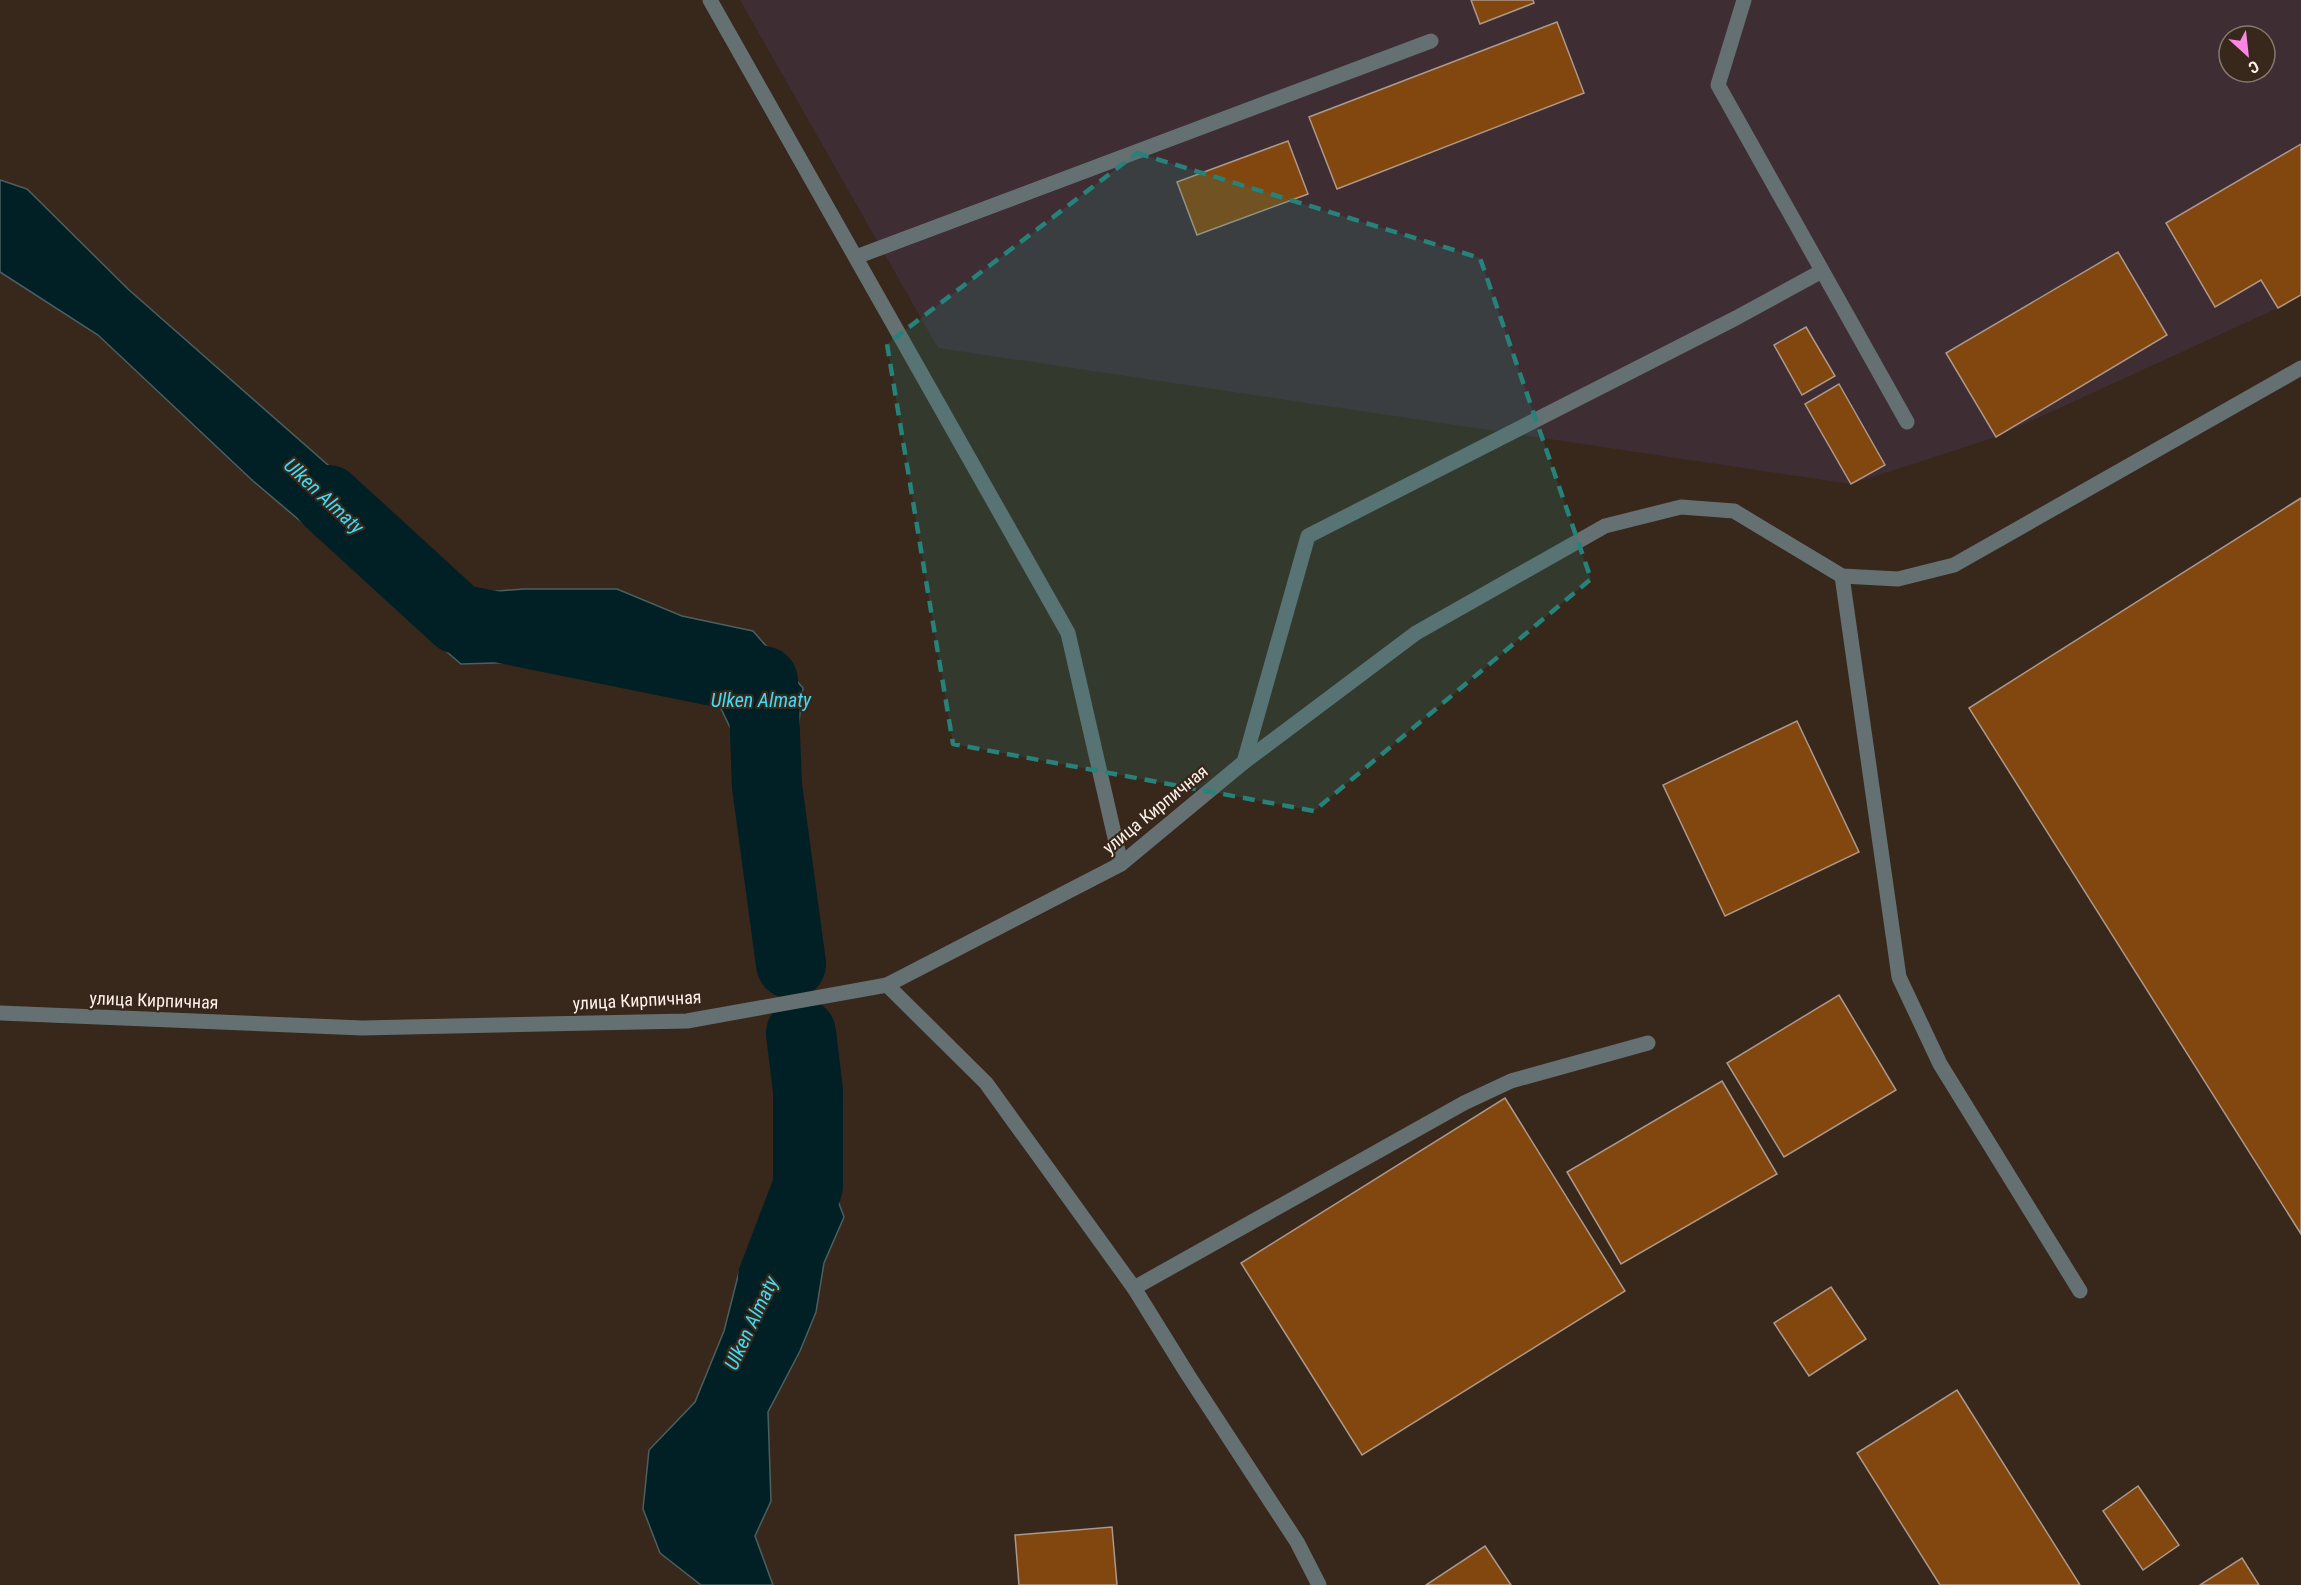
<svg xmlns="http://www.w3.org/2000/svg" width="2301" height="1585" font-family="'Roboto Condensed',sans-serif">
<style>
.industrial{fill:#3f2d34;fill-rule:evenodd}
.water{fill:#002026;stroke:#4c5f60;stroke-width:1.5}
.lines{fill:none;stroke-linecap:round;stroke-linejoin:round}
.river{stroke:#002026;stroke-width:70}
.building{fill:#82470e;stroke:#ad9889;stroke-width:1.5}
.lane{stroke:#647072;stroke-width:15}
.street{stroke:#647072;stroke-width:15}
.marked{fill:#27827a;fill-opacity:0.2;stroke:#27827a;stroke-width:4.5;stroke-dasharray:12 8;stroke-linejoin:round}
.labels{text-anchor:middle;dominant-baseline:central;stroke-width:4.5;stroke-linejoin:round;paint-order:stroke}
.street-label{font-size:18px;fill:#fdf1e9;stroke:#38271b}
.water-label{font-size:20px;font-style:italic;fill:#39dffa;stroke:#38271b}
</style>
<rect width="100%" height="100%" fill="#38271b"/>
<path class="industrial" d="M 740,0 L 2301,0 L 2301,295 L 2278,308 L 1996,437 L 1851,484 L 938,348 ZM 2229,36 L 2265,36 L 2265,72 L 2229,72 Z"/>
<g class="water">
<polygon points="0,180 27,189 128,289 353,487 404,573 450,595 523,589 617,589 682,616 753,631 803,688 791,789 747,812 740,748 710,686 657,658 461,664 397,609 344,558 253,481 98,335 0,272"/>
<polygon points="832,1185 844,1217 824,1263 816,1312 800,1351 768,1412 771,1501 755,1536 773,1585 701,1585 660,1553 643,1509 649,1450 695,1402 724,1331 739,1272 779,1205 781,1193"/>
</g>
<g class="lines">
<g class="river">
<polyline points="328,500 458,619 763,681 767,786 791,964"/>
<polyline points="773,1278 808,1186 808,1091 801,1033"/>
</g>
</g>
<g class="building">
<polygon points="1471,0 1533,0 1534,3 1480,24"/>
<polygon points="1557,22 1584,93 1337,189 1309,117"/>
<polygon points="1288,141 1308,194 1197,235 1177,182"/>
<polygon points="2301,144 2301,295 2278,308 2261,280 2215,307 2166,223"/>
<polygon points="2118,252 2167,335 1996,437 1946,353"/>
<polygon points="1806,327 1835,376 1802,395 1774,345"/>
<polygon points="1839,384 1885,465 1851,484 1805,404"/>
<polygon points="2301,498 2301,1234 1969,708"/>
<polygon points="1797,721 1859,852 1725,916 1663,785"/>
<polygon points="1839,995 1896,1090 1784,1157 1727,1063"/>
<polygon points="1722,1081 1777,1174 1621,1264 1567,1172"/>
<polygon points="1505,1098 1625,1291 1362,1455 1241,1263"/>
<polygon points="1831,1287 1866,1339 1809,1376 1774,1323"/>
<polygon points="1957,1390 2080,1585 1940,1585 1857,1453"/>
<polygon points="2138,1486 2179,1545 2143,1570 2103,1511"/>
<polygon points="1112,1527 1117,1585 1019,1585 1015,1535"/>
<polygon points="1485,1546 1511,1585 1426,1585"/>
<polygon points="2242,1558 2259,1585 2200,1585"/>
</g>
<g class="lines">
<g class="lane">
<polyline points="1744,0 1718,85 1907,422"/>
<polyline points="856,257 1431,41"/>
<polyline points="1842,576 1899,977 1940,1064 2080,1291"/>
<polyline points="1244,762 1308,536 1736,318 1822,271"/>
<polyline points="887,985 986,1083 1134,1288 1188,1375 1297,1542 1319,1585"/>
<polyline points="1134,1288 1464,1103 1511,1081 1648,1043"/>
</g>
<g class="street">
<polyline points="710,0 1068,633 1121,864"/>
<polyline points="0,1013 362,1028 687,1021 887,985 1121,864 1244,762 1416,633 1605,526 1681,507 1734,511 1842,576 1898,579 1954,565 2301,368"/>
</g>
</g>
<path class="marked" d="M 1137,153 L 1480,258 L 1591,579 L 1314,811 L 953,744 L 887,344 Z"/>
<g class="labels">
<g class="street-label">
<text transform="translate(1155 809) rotate(-39)">улица Кирпичная</text>
<text transform="translate(154 1000) rotate(2)">улица Кирпичная</text>
<text transform="translate(637 1000) rotate(-3)">улица Кирпичная</text>
</g>
<g class="water-label">
<text transform="translate(324 496) rotate(43)">Ulken Almaty</text>
<text x="761" y="700">Ulken Almaty</text>
<text transform="translate(751 1323) rotate(-65)">Ulken Almaty</text>
</g>
</g>
<g transform="translate(2247 54) rotate(153)"><circle r="28" fill="#38271b" stroke="#87786d" stroke-width="1.5"/>
<path d="M0-4.5L10 22L0 15L-10 22Z" fill="#fc86e3"/>
<text y="-9" font-size="16" font-weight="bold" text-anchor="middle" fill="#fdf1e9">С</text>
</g>
</svg>
